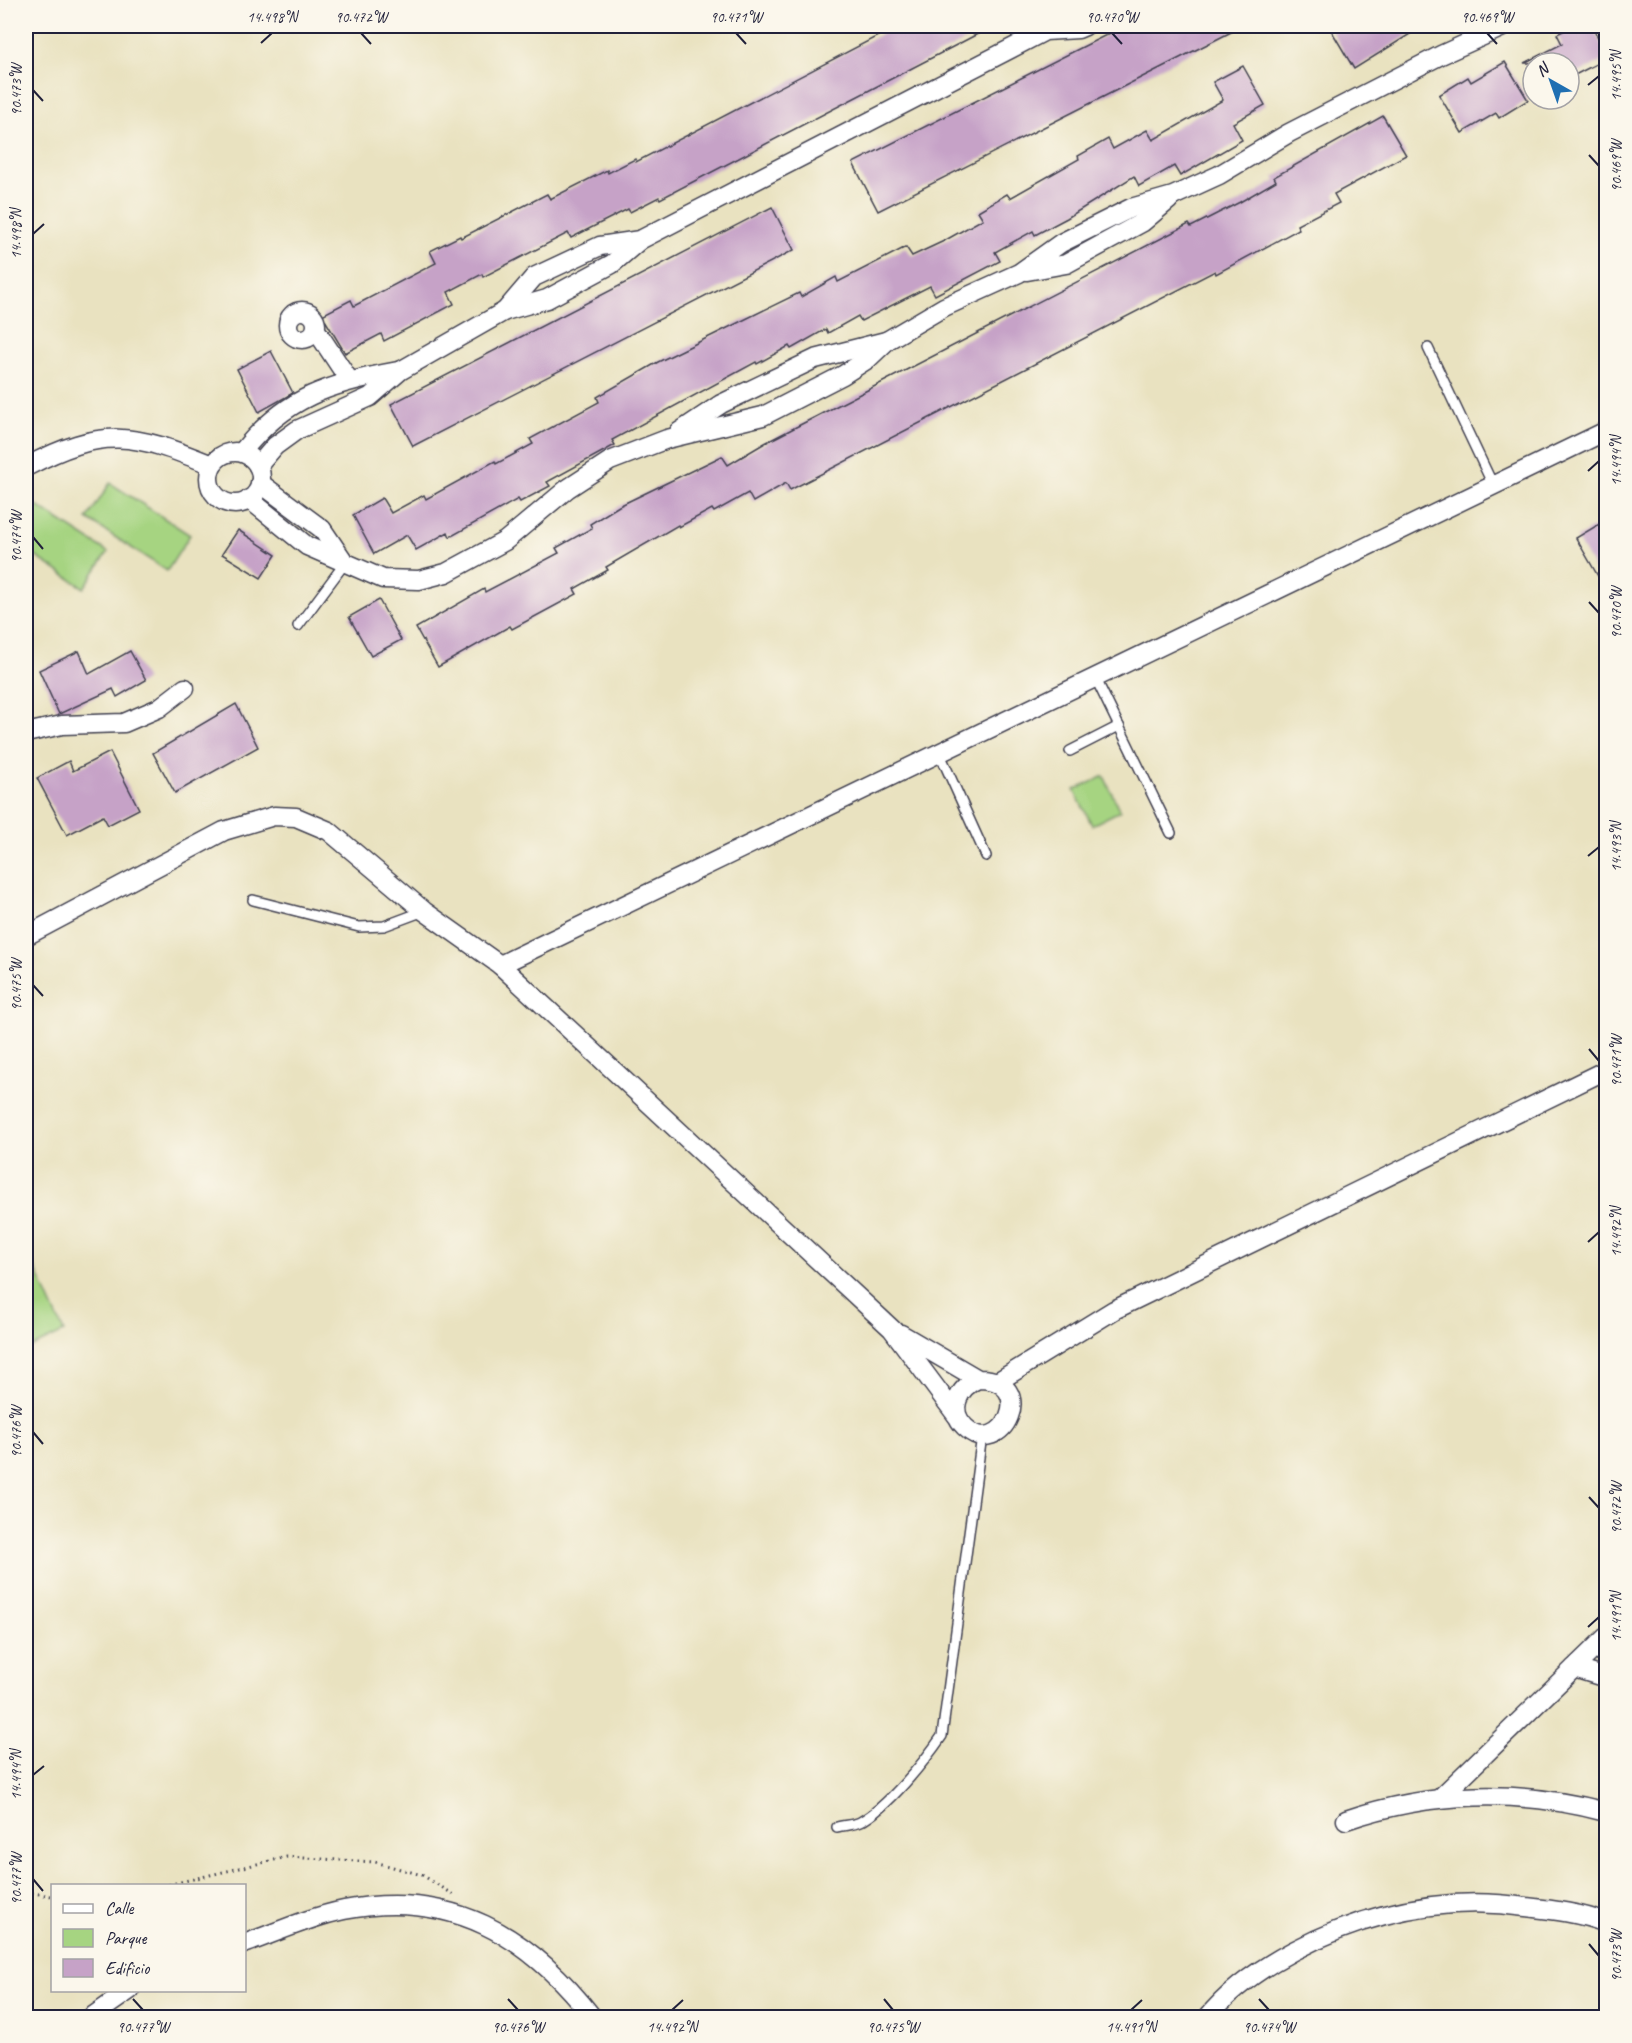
<svg xmlns="http://www.w3.org/2000/svg" width="1632" height="2043" font-family="Caveat,sans-serif">
<style>
.green{fill:#a6d481;stroke:#647b5e;stroke-width:1.5}
.building{fill:#c6a2c7}
.lines{fill:none;stroke-linecap:round;stroke-linejoin:round}
.lane-casing{stroke:#403f4f;stroke-width:12}
.street-casing{stroke:#403f4f;stroke-width:21}
.path{stroke:#403f4f;stroke-width:3;stroke-dasharray:1.5 4.5;stroke-linecap:butt}
.lane{stroke:#fff;stroke-width:9}
.street{stroke:#fff;stroke-width:18}
.ticks{fill:none;stroke:#22223b;stroke-width:2}
.neatline{fill:none;stroke:#22223b;stroke-width:2}
.ticks-label{font-size:15px;text-anchor:middle;fill:#22223b}
</style>
<rect width="100%" height="100%" fill="#fbf7ec"/>
<filter id="ink" filterUnits="userSpaceOnUse"><feTurbulence type="fractalNoise" baseFrequency=".0167" numOctaves="2"/><feDisplacementMap in="SourceGraphic" scale="12" xChannelSelector="R" yChannelSelector="G"/><feConvolveMatrix kernelMatrix="1 2 1 2 8 2 1 2 1" color-interpolation-filters="sRGB"/></filter>
<filter id="wash" filterUnits="userSpaceOnUse"><feTurbulence type="fractalNoise" baseFrequency=".008" numOctaves="4" result="noise"/><feDisplacementMap in="SourceGraphic" scale="24" xChannelSelector="R" yChannelSelector="G"/><feGaussianBlur stdDeviation="1.35" result="paint"/><feColorMatrix in="noise" values="0 0 0 0 0 0 0 0 0 0 0 0 0 0 0 0 0 1.4 0 .05"/><feComposite in="paint" operator="in"/></filter>
<g filter="url(#wash)">
<rect width="100%" height="100%" fill="#e9e2c0"/>
<g class="green">
<polygon points="110,483 190,535 167,571 87,519"/>
<polygon points="28,500 108,552 84,588 26,550"/>
<polygon points="1104,776 1120,811 1092,825 1074,790"/>
<polygon points="26,1248 64,1332 26,1350"/>
</g>
<g id="blocks">
<g class="building">
<polygon points="897,26 993,26 660,199 659,197 630,212 628,209 571,238 568,233 483,277 482,274 448,292 454,304 384,341 381,334 345,353 322,315 351,300 354,306 436,263 430,251 460,236 461,238 547,194 550,199 607,170 608,173 635,159 636,162"/>
<polygon points="1124,26 1243,26 878,211 853,163"/>
<polygon points="1339,26 1423,26 1354,69 1331,30"/>
<polygon points="1573,26 1592,26 1606,53 1606,59 1569,78 1569,63 1524,63 1562,44 1557,34"/>
<polygon points="1505,62 1528,100 1499,118 1496,113 1462,133 1439,95 1468,77 1471,82"/>
<polygon points="1243,66 1265,105 1233,123 1242,140 1180,176 1174,166 1139,186 1134,176 1067,218 1035,235 1033,231 995,252 1000,261 935,295 930,286 861,321 858,316 828,333 826,329 791,349 789,346 757,364 756,362 612,440 615,445 547,482 550,486 520,502 518,499 450,537 448,532 416,550 407,535 374,554 353,515 382,498 391,513 424,495 426,499 495,461 496,464 533,444 530,439 599,402 597,397 658,362 799,293 801,297 836,277 838,282 906,247 912,256 944,241 983,219 978,211 1007,194 1010,198 1079,159 1078,156 1108,139 1113,149 1147,130 1153,140 1223,100 1213,82"/>
<polygon points="1383,116 1406,155 1334,194 1339,203 1297,225 1299,229 1216,274 1215,271 790,490 786,483 753,502 748,493 714,512 712,509 679,527 678,525 606,567 608,570 574,589 577,594 512,629 510,626 438,667 416,628 484,589 485,592 559,553 556,548 592,528 590,524 619,506 722,456 728,465 765,443 1189,224 1191,227 1240,202 1276,181 1274,177"/>
<polygon points="772,207 794,250 413,446 391,404"/>
<polygon points="271,351 293,393 259,412 237,369"/>
<polygon points="1606,520 1606,590 1576,538"/>
<polygon points="238,530 276,555 261,578 222,554"/>
<polygon points="379,600 401,640 371,656 349,617"/>
<polygon points="79,651 89,674 130,651 146,680 117,697 113,689 59,714 39,670"/>
<polygon points="236,704 258,747 175,793 153,753"/>
<polygon points="110,752 139,809 108,825 103,816 67,835 37,778 69,761 73,771"/>
</g>
</g>
</g>
<g filter="url(#ink)">
<use href="#blocks" fill-opacity="0" stroke="#403f4f" stroke-width="1.5"/>
<g class="lines">
<g class="lane-casing">
<g id="lane">
<polyline points="1428,348 1493,485"/>
<polyline points="298,626 345,563"/>
<polyline points="1096,679 1171,833"/>
<polyline points="1070,751 1119,726"/>
<polyline points="940,754 986,856"/>
<polyline points="253,900 359,927 384,926 424,911"/>
<path d="M 837,1827 C 844,1825 854,1825 860,1822 C 887,1808 925,1761 942,1736 L 982,1435"/>
</g>
</g>
<g class="street-casing">
<g id="street">
<polyline points="1027,271 1066,264 1143,222 1169,200"/>
<circle cx="302" cy="325" r="14"/>
<polyline points="505,311 534,277 600,246 640,240"/>
<polyline points="316,330 349,380"/>
<polyline points="679,432 721,404 815,359 886,341"/>
<path d="M 242,452 C 285,397 331,383 398,371"/>
<circle cx="235" cy="478" r="26"/>
<polyline points="258,466 275,446 297,430 370,397 400,371 505,311 547,299 612,264 640,240 1045,31 1078,29 1085,26"/>
<path d="M 26,467 C 104,426 133,433 212,465"/>
<polyline points="260,483 322,529 345,563"/>
<polyline points="249,499 307,546 383,579 419,580 446,573 505,541 567,489 610,461 667,439 763,416 843,375 868,359 888,340 944,307 1019,273 1061,243 1131,208 1173,196 1219,175 1289,133 1441,55 1505,26"/>
<polyline points="26,733 62,725 124,723 159,708 185,688"/>
<polyline points="26,936 224,831 274,816 296,817 329,831 424,911 500,965 892,1329 957,1416"/>
<polyline points="500,965 1606,431"/>
<path d="M 901,1334 L 978,1379 C 1041,1378 1002,1463 965,1427 C 947,1410 959,1387 978,1379"/>
<polyline points="997,1382 1114,1310 1606,1070"/>
<polyline points="1574,1668 1606,1678"/>
<polyline points="1440,1798 1606,1637"/>
<path d="M 1346,1820 C 1430,1791 1520,1789 1606,1812"/>
<path d="M 244,1944 C 277,1932 310,1917 344,1910 C 451,1889 529,1935 593,2018"/>
<polyline points="90,2018 130,1990"/>
<path d="M 1207,2018 C 1230,1989 1261,1968 1293,1951 C 1367,1912 1443,1895 1526,1907 C 1554,1910 1580,1913 1606,1923"/>
</g>
</g>
<g class="path">
<polyline points="163,1886 287,1857 375,1862 422,1875 456,1896"/>
<polyline points="26,1892 52,1896"/>
</g>
<use href="#lane" class="lane"/>
<use href="#street" class="street"/>
</g>
</g>
<path class="ticks" d="M 361,33 L 371,44M 736,33 L 746,44M 1112,33 L 1122,44M 1487,33 L 1497,44M 261,43 L 272,33M 1588,85 L 1599,76M 33,90 L 43,101M 1589,155 L 1599,166M 33,234 L 44,224M 1588,471 L 1599,461M 33,537 L 43,549M 1589,602 L 1599,613M 1588,856 L 1599,847M 33,985 L 43,996M 1589,1049 L 1599,1061M 1588,1242 L 1599,1232M 33,1432 L 43,1444M 1589,1497 L 1599,1508M 1588,1627 L 1599,1617M 33,1775 L 44,1766M 33,1879 L 43,1891M 1589,1944 L 1599,1956M 133,1999 L 143,2010M 508,1999 L 518,2010M 884,1999 L 893,2010M 1259,1999 L 1269,2010M 672,2010 L 683,2000M 1131,2010 L 1142,2000"/>
<rect width="1632" height="2043" fill="none" stroke="#fbf7ec" stroke-width="66"/>
<rect x="51" y="1884" width="195" height="108" fill="#fbf7ec" stroke="#a4a2a5" stroke-width="1.5"/>
<rect x="63" y="1904" width="30" height="9" fill="#ffffff" stroke="#a4a2a5" stroke-width="1.5"/>
<text x="105" y="1914" font-size="18" fill="#22223b">Calle</text>
<rect x="63" y="1929" width="30" height="18" fill="#a6d481" stroke="#a4a2a5" stroke-width="1.5"/>
<text x="105" y="1944" font-size="18" fill="#22223b">Parque</text>
<rect x="63" y="1959" width="30" height="18" fill="#c6a2c7" stroke="#a4a2a5" stroke-width="1.5"/>
<text x="105" y="1974" font-size="18" fill="#22223b">Edificio</text>
<g transform="translate(1551 81) rotate(320)"><circle r="28" fill="#fbf7ec" stroke="#a4a2a5" stroke-width="1.5"/>
<path d="M0-4.5L10 22L0 15L-10 22Z" fill="#1f6fb2"/>
<text y="-9" font-size="16" font-weight="bold" text-anchor="middle" fill="#22223b">N</text>
</g>
<rect x="33" y="33" width="1566" height="1977" class="neatline"/>
<g class="ticks-label">
<text x="272" y="22">14.498°N</text>
<text x="361" y="22">90.472°W</text>
<text x="736" y="22">90.471°W</text>
<text x="1112" y="22">90.470°W</text>
<text x="1487" y="22">90.469°W</text>
<text transform="translate(1616 76) rotate(-90)" y="5">14.495°N</text>
<text transform="translate(16 90) rotate(-90)" y="5">90.473°W</text>
<text transform="translate(1616 166) rotate(-90)" y="5">90.469°W</text>
<text transform="translate(16 234) rotate(-90)" y="5">14.498°N</text>
<text transform="translate(1616 461) rotate(-90)" y="5">14.494°N</text>
<text transform="translate(16 537) rotate(-90)" y="5">90.474°W</text>
<text transform="translate(1616 613) rotate(-90)" y="5">90.470°W</text>
<text transform="translate(1616 847) rotate(-90)" y="5">14.493°N</text>
<text transform="translate(16 985) rotate(-90)" y="5">90.475°W</text>
<text transform="translate(1616 1061) rotate(-90)" y="5">90.471°W</text>
<text transform="translate(1616 1232) rotate(-90)" y="5">14.492°N</text>
<text transform="translate(16 1432) rotate(-90)" y="5">90.476°W</text>
<text transform="translate(1616 1508) rotate(-90)" y="5">90.472°W</text>
<text transform="translate(1616 1617) rotate(-90)" y="5">14.491°N</text>
<text transform="translate(16 1775) rotate(-90)" y="5">14.494°N</text>
<text transform="translate(16 1879) rotate(-90)" y="5">90.477°W</text>
<text transform="translate(1616 1956) rotate(-90)" y="5">90.473°W</text>
<text x="143" y="2032">90.477°W</text>
<text x="518" y="2032">90.476°W</text>
<text x="672" y="2032">14.492°N</text>
<text x="893" y="2032">90.475°W</text>
<text x="1131" y="2032">14.491°N</text>
<text x="1269" y="2032">90.474°W</text>
</g>
</svg>
